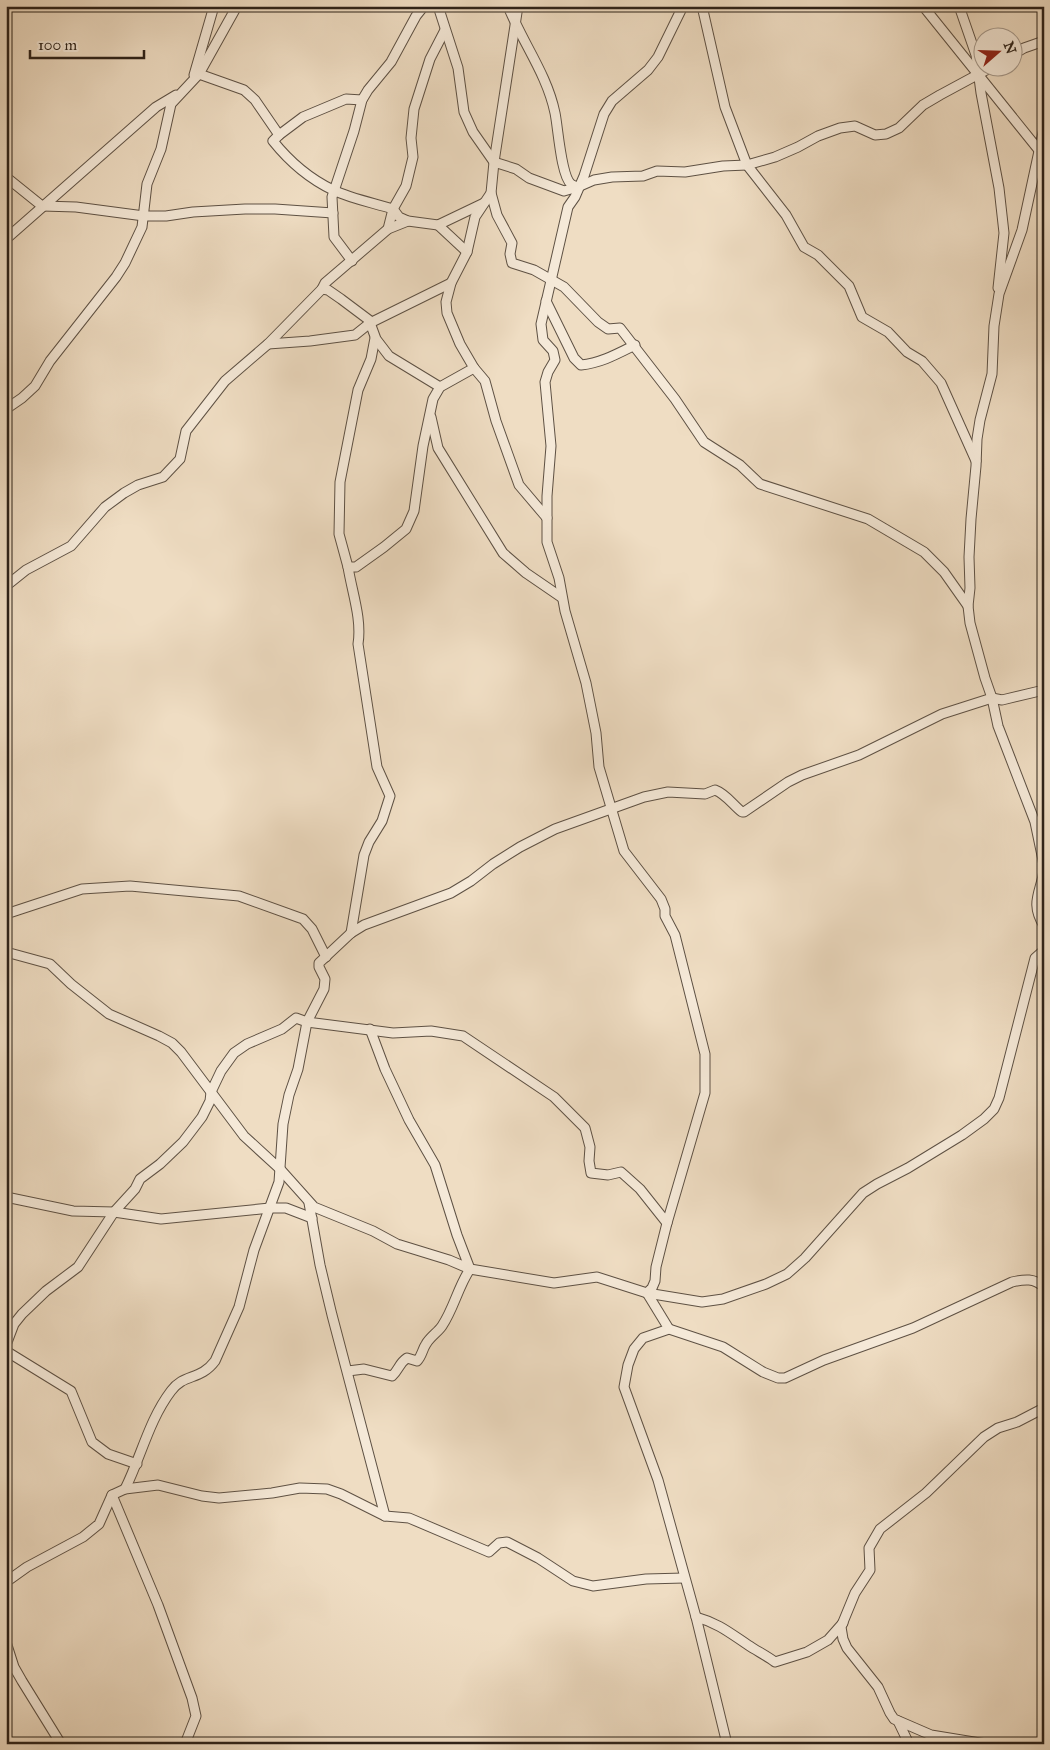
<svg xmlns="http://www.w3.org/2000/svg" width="1050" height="1750" font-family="'IM FELL Great Primer',serif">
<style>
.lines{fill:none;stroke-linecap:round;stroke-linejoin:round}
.street-casing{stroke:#5e5144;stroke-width:11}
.street{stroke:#f5e9d8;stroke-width:9}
</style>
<rect width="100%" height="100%" fill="#efddc3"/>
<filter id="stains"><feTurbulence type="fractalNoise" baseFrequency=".004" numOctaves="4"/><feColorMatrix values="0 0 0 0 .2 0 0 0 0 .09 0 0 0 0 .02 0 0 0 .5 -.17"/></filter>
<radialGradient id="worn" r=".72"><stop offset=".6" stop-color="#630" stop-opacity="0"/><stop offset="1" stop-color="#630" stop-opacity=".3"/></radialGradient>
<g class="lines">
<g class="street-casing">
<g id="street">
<polyline points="438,6 458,68 464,112 473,132 494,162 516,169 529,178 564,191 578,187 594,180 612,177 643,176 657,171 685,172 723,166 747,165 775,157 798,147 818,136 840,128 855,126 875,135 886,134 899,128 923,105 940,95 990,68"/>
<path d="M 508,6 C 522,42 547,74 555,113 C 558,127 561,176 571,184 C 573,186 575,186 578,187"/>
<polyline points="702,6 725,107 747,165 786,215 804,247 818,255 849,286 862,317 888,332 907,352 922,361 941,383 976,461"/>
<polyline points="923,6 1042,154"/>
<polyline points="959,6 976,55 981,93 999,188 1004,233 998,288"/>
<polyline points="1012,55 1024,48 1044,41"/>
<path d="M 199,74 L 244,90 L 255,100 L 279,135 L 273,141 C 289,161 310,179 333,190 C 352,199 374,203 393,209 L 399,217 L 408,221 L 438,225 L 484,203"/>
<polyline points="194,75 214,6"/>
<polyline points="1044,128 1022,230 999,294 994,326 992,374 980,420 977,439 976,466 971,519 969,557 970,588 968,606 970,623 985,678 992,698 998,726 1035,822 1044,865"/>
<polyline points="279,135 303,117 346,99 362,100"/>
<polyline points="6,177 42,206 76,207 144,216 166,216 193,212 245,209 275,209 333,213"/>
<polyline points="491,193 497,215 512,243 510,254 512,263 534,270 564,287 598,322 608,329 620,328 675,399 704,442 740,465 760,484 868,519 924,552 944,572 968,606"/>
<polyline points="438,225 467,252"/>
<polyline points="388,229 393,209 406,186 413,157 411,138 414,109 430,59 445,30"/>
<polyline points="6,239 156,107 176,95"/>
<polyline points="352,261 334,237 332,197 354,131 362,100 368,90 391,62 416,16 424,6"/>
<polyline points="322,289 328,290 341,299 369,320 376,339 389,356 440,387"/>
<path d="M 546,301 L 574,358 L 581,365 C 601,363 617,354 635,345"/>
<polyline points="268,344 310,341 355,335 370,323 451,283"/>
<polyline points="474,368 485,381 496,421 519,485 547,518"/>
<polyline points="6,409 22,398 35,386 50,361 116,277 125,263 142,227 147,184 161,149 171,104 199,74 237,6"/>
<polyline points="431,417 438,448 503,553 526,573 561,597"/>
<polyline points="348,567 339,534 340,482 358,390 371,359 375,338"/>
<polyline points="6,586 26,570 71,546 105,507 124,493 138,485 163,477 180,459 186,431 225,381 268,344 322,289 325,283 388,229 408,221"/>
<path d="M 1044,871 C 1040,894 1030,903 1044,926"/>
<polyline points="6,914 82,889 130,886 239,896 303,919 312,929 326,957"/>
<path d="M 351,933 L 364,855 L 369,842 L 382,821 L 390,796 L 377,767 L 358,644 C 362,619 352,592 348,567 L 356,567 L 384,547 L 406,529 L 414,511 L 423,446 L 433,399 L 440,387 L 474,368 L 460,344 L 447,313 L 446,302 L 451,283 L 467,252 L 475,217 L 491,193 L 494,162 L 518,6"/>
<polyline points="6,952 50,964 71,984 109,1014 159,1036 172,1043 181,1052 244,1136 280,1169 314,1207 373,1231 397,1244 449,1260 470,1269 554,1283 597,1277 647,1293 702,1302 723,1299 766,1284 787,1274 805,1258 863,1193 877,1184 908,1168 962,1135 984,1119 994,1109 999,1098 1035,958 1044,950"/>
<polyline points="370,1029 385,1069 409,1120 435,1165 457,1235 470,1269"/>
<polyline points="6,1197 73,1211 114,1212 161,1219 270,1208 286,1208 312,1218"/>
<polyline points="309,1203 320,1265 332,1315 385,1516"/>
<polyline points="647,1293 652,1288 655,1281 656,1267 667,1223 705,1093 705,1054 675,935 665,916 665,909 661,899 624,851 599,767 596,733 586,683 565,611 559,578 547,542 547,496 551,446 545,382 548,372 555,360 553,351 543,340 541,324 568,207 575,197 584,176 604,114 612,101 648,70 658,57 683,6"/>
<polyline points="647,1293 669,1329"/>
<polyline points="6,1345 14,1324 22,1314 46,1291 78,1267 114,1212 135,1189 140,1179 160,1164 183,1142 202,1117 210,1101 211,1092 221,1071 234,1053 247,1044 282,1029 296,1018 307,1022 393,1033 431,1031 463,1036 554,1097 585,1128 590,1147 589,1161 591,1173 608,1175 621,1172 640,1189 667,1223"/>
<polyline points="6,1351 71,1391 92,1442 108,1454 137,1464"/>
<path d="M 348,1371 L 364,1369 L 392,1376 C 399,1370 399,1363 407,1358 L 417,1361 C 422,1356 422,1350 426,1344 C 430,1337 438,1332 442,1326 C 454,1308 458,1287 470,1269"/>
<path d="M 125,1489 C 141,1457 149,1420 171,1391 C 184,1373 200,1381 215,1361 L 239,1307 L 254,1250 L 279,1182 L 283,1124 L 289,1095 L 298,1069 L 307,1022 L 324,989 L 325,979 L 319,967 L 319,963 L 351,933 L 364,925 L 451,893 L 471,881 L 493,864 L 520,847 L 555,829 L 644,797 L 668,792 L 705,794 L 715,790 C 726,794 733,805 742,812 L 744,812 L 788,782 L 802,775 L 859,755 L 942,714 L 992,698 L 1002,700 L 1044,690"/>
<polyline points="112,1495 158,1605 192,1698 196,1716 185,1744"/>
<polyline points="6,1582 27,1567 83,1537 99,1524 112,1495 125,1489 158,1485 202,1496 219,1498 272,1493 300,1488 327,1489 341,1494 385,1516 409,1518 489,1552 499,1543 507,1542 538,1558 573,1581 593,1586 646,1579 684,1578"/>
<path d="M 696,1617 C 718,1623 730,1633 748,1645 C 757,1651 767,1656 775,1662 L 807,1652 L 828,1640 L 843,1623"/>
<polyline points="6,1642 14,1667 22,1681 61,1744"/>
<polyline points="898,1721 909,1744"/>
<path d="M 727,1744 L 696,1617 L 658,1480 L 624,1387 L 628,1365 L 634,1349 L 643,1338 L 669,1329 L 723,1347 L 763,1372 L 778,1378 L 785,1378 L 824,1360 L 913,1328 L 1012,1282 C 1025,1279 1034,1278 1044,1287"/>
<polyline points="986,1744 931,1735 894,1719 890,1713 878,1687 847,1648 843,1639 841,1627 855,1593 870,1570 869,1548 880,1529 926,1493 984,1437 998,1428 1017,1422 1044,1408"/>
</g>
</g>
<use href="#street" class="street"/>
</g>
<rect width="1050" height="1750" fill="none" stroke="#efddc3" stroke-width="25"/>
<rect x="8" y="8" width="1035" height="1735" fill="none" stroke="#2d2219" stroke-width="2.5"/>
<rect x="12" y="12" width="1025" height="1725" fill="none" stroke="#2d2219"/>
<g transform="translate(998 52) rotate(70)"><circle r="24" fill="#f5e9d8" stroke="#a5998c"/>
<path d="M0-4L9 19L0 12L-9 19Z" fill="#8f2418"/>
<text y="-8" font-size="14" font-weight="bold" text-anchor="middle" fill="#2d2219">N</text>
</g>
<path d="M30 50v8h114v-8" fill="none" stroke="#2d2219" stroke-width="2.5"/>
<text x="38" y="50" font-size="15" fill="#2d2219" stroke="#f5e9d8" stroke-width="4" paint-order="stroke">100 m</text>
<rect width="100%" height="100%" filter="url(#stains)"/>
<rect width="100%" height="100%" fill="url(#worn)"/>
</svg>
